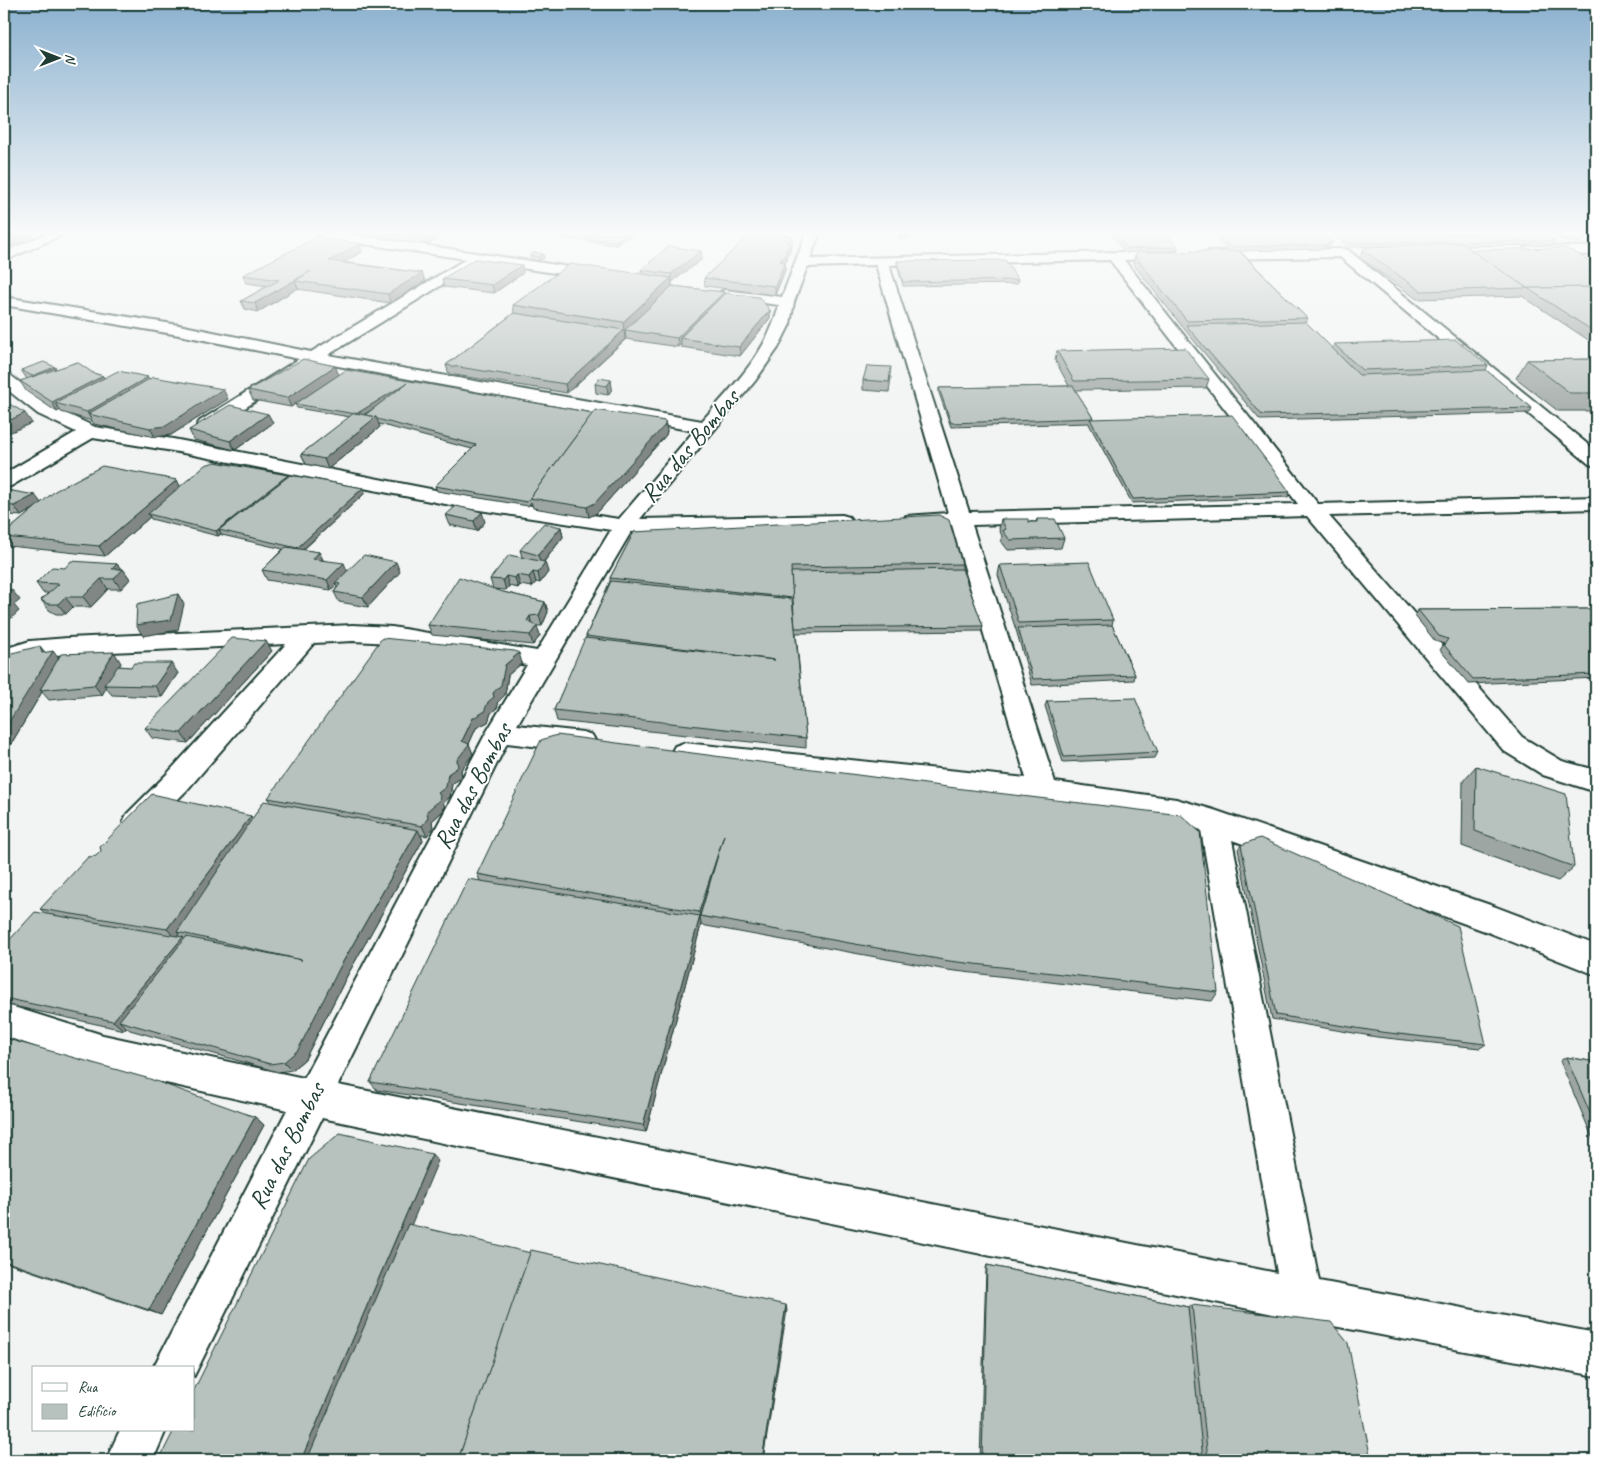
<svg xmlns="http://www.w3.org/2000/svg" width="1600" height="1464" font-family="Caveat,sans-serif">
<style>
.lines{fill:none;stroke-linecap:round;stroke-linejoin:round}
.street-casing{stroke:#1f3d34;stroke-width:4}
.street{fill:#fff;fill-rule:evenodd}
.wall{fill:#9da6a3;stroke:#1f3d34;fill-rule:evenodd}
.shaded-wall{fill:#808784;stroke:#1f3d34}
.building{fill:#b7c1bd;stroke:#1f3d34}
.labels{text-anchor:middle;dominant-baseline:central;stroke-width:4;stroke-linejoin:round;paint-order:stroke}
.street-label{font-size:25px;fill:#1f3d34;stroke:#fff}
</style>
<rect width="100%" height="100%" fill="#f2f3f3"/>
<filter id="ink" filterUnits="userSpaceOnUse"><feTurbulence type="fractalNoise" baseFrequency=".02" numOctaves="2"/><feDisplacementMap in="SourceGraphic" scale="10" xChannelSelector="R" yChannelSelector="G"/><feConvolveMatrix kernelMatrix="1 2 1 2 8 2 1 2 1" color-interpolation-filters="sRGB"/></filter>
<g filter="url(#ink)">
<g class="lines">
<g class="street-casing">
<g id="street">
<polygon points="46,234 64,234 4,261 4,252"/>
<path d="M 317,234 L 350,234 L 596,271 L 603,275 L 596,279 L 479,262 L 328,355 L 702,421 C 733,386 768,352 779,305 L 724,298 L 717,294 L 724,290 L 782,297 L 806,234 L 819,234 L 810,259 L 1170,251 L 1175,252 L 1177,255 L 1175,258 L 1124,260 L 1318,504 L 1596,497 L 1596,509 L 1329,516 L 1522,737 L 1562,761 L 1596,770 L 1596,792 L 1543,775 L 1504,751 L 1307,516 L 972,525 L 1055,782 L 1176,799 L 1214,810 L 1496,907 L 1596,945 L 1596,975 L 1485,931 L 1232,840 L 1319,1281 L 1596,1333 L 1596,1376 L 1302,1320 L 322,1118 L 194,1376 L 194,1368 L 153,1368 L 287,1110 L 103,1069 L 4,1036 L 4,1004 L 103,1035 L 304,1078 L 486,733 L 527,665 L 392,643 L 353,641 L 314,643 L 187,790 L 147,830 L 137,833 L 127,830 L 123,822 L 127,814 L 167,774 L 286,644 L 68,654 L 31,657 L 4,665 L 4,649 L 30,641 L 68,638 L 353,625 L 392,627 L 537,651 L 611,530 L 466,508 L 173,451 L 93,438 L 11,486 L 4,488 L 4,474 L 76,432 L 38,414 L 4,387 L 4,374 L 10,375 L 50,406 L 95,427 L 173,439 L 466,496 L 619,519 L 694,431 L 316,362 L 212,429 L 200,429 L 197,425 L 200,421 L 299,359 L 179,335 L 4,305 L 4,297 L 179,325 L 311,352 L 466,259 L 323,238 ZM 1110,260 L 1298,504 L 969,512 L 889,265 ZM 876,265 L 948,513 L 906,516 L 903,520 L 906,524 L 952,525 L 1026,778 L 684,743 L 675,746 L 671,753 L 675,760 L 684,763 L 1044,802 L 1176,821 L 1201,830 L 1277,1273 L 338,1085 L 507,743 L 583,752 L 592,749 L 596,742 L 592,735 L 583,732 L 517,725 L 631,532 L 842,527 L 849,525 L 852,521 L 849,517 L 842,515 L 640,519 L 755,381 L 778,348 L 790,324 L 794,302 L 807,267 Z"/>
<polygon points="1530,246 1596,247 1596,255 1525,253 1523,250 1525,247"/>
<polygon points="1343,249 1348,250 1596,451 1596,466 1589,464 1340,257 1209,259 1202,255 1209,251"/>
<polygon points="120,1430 166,1430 153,1460 106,1460"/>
</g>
</g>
<use href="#street" class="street"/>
</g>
<g class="wall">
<polygon points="350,234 447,234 430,243 424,244"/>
<polygon points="533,234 632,234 616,245"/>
<polygon points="751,234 792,239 792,247 790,247 790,252 787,256 787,260 785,263 785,270 775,295 705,286 704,278"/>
<polygon points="910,234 910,238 900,239 899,235"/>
<polygon points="1110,234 1166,234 1178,247 1177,251 1147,252 1228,251 1212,234 1321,234 1330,246 1323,249 1240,251 1307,318 1306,322 1332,349 1334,344 1488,365 1486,370 1532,408 1530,413 1260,420 1185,330 1133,264 1135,256 1139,252 1126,253"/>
<polygon points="1332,234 1544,234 1555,241 1552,245 1465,246 1471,250 1596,265 1596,345 1522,296 1417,299 1360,258 1363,250 1392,246 1348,247"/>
<polygon points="1553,234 1586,234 1587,235 1582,243 1564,241"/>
<polygon points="360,244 362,252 343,262 422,273 425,281 390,303 298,289 298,288 258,312 245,309 241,301 268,286 246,283 243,275"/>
<polygon points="701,251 702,259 672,282 672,286 724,292 724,294 770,310 770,318 740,356 681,347 681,344 678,347 626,339 567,393 449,374 446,365 514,313 513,305 641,273 641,270"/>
<polygon points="530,255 544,258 539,261 531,259"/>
<polygon points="897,261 1018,280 1017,284 903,286 897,265"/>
<polygon points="523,273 494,293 444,287 442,279"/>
<polygon points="1057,351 1209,379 1206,388 1075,390 1093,418 1092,419 1290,492 1288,497 1132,503 1089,424 1089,423 951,427 939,393 939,388 1069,386 1055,360"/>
<polygon points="1596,359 1596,411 1558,411 1516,378 1527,360"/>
<polygon points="55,367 56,369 93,373 103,376 104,378 148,377 149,379 228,399 171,435 155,437 94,424 92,421 61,412 60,410 57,412 26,391 20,381 27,379 21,370"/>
<path d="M 339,375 L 593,413 L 665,421 L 667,431 L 666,435 L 597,513 L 589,517 L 533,508 L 531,502 L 528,506 L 437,491 L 435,486 L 472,449 L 379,424 L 380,427 L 328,469 L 306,464 L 301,454 L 350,417 L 297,408 L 295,404 L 291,407 L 253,400 L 248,390 ZM 374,409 L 365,415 L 363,415 Z"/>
<polygon points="891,377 889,392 863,390 863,380"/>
<polygon points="611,380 612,389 608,395 596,393 595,384"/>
<polygon points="268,414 273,423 235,450 194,440 189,430"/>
<polygon points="288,476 363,488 365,493 303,550 319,552 323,560 347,571 400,572 368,607 339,602 334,592 337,587 336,585 331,590 267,580 262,570 283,549 222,535 221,534 218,536 151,519 150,517 105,556 9,546 4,540 4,534 35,508 21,516 10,515 4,507 4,493 41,503 177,480 180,487"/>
<polygon points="446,515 485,522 477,531 450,525"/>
<polygon points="1001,519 1036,522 1037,519 1064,538 1061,548 1008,550 1001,541 1002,536 999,529"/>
<polygon points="561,527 563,537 544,562 548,572 540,583 536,582 532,587 520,585 518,588 509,586 506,590 493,589 490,579 522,557 520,550"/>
<polygon points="634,532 962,564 962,569 983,626 982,631 796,633 806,738 806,748 557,721 554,710 586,639 586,636 610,581 610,578"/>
<polygon points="117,564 121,569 123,569 130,579 121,589 108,589 91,607 73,607 66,614 56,614 49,610 41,600 48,593 43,593 36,583 65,568"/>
<polygon points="1000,565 1113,620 1112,625 1135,675 1134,680 1032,685 1017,633 998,575"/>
<polygon points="503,592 545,602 548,612 542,626 536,626 540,636 533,645 432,635 428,625"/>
<polygon points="1596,597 1596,606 1592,602"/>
<polygon points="1596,609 1596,678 1469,684 1440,650 1444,644 1435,641 1415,616 1418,610"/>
<polygon points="272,651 188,743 152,738 145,728"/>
<polygon points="45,652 59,658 121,663 119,666 178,673 162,697 112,695 106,688 102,695 49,700 42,692 11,744 4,744 4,655"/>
<polygon points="522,663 508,675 505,695 497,703 498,707 491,713 488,722 476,728 469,744 473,754 461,770 462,777 452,784 450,797 443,803 445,806 443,811 432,821 433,828 427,836 421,835 423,840 347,976 305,1059 292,1070 278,1072 130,1030 126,1027 124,1030 4,1004 4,946 46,914 40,909 96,856 251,816 253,819 272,803 268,798"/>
<polygon points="1047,701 1158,752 1155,758 1063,762 1045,706"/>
<polygon points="1476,766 1574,867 1558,881 1462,846 1463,781"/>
<polygon points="1241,845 1486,1044 1480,1048 1377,1037 1272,1019 1238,849"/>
<polygon points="477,874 1218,992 1212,1001 947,970 701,925 646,1132 377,1090 370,1082 480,881"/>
<polygon points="4,1038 255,1117 264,1125 161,1315 4,1262"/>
<polygon points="1566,1057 1596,1062 1596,1146 1560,1061"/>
<polygon points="987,1265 1188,1307 1192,1305 1371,1460 980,1460 986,1268"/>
</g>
<g class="shaded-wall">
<polygon points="15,234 32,234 33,236 4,249 4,239"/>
<polygon points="430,234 447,234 430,243 424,244 421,237"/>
<polygon points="587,234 599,234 587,238"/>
<polygon points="626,234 632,234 616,245 616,241"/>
<polygon points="787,240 787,248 790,244 790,252 787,256 787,260 785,263 785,270 775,295 775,286 780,261 785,251"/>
<polygon points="1332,242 1330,246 1323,249 1324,245"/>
<polygon points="360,244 362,252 332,269 329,261"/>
<polygon points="701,251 702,259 672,282 671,274"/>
<polygon points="543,254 544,258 539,261 538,257"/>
<polygon points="522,265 523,273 494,293 492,285"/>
<polygon points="311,271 295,281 298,288 258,312 255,303"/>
<polygon points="422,273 425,281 390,303 388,294"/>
<polygon points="671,278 673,294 625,330 626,338 625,339 623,322"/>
<polygon points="724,292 725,301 680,338 681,344 678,347 677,338"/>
<polygon points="770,310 770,318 740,356 739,347"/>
<polygon points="624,330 625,339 567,393 565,384"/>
<polygon points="335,366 339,375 295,404 291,407 287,398"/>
<polygon points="55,367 61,376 37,385 32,376"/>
<polygon points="103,376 108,385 55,403 60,410 57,412 52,402"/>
<polygon points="148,377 153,386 88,414 92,421 87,412"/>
<polygon points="611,380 612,389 608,395 607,386"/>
<polygon points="407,383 408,388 358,418 356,414"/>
<polygon points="223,389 228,399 171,435 155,437 150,428"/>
<polygon points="25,413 32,423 4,435 4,423"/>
<polygon points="268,414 273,423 235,450 230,441"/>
<polygon points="376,417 380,427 328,469 324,459"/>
<polygon points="665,421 667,431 666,435 597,513 589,517 587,507"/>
<polygon points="288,475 290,480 219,530 221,534 218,536 216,531"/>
<polygon points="177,480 182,490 148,514 150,517 105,556 99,546"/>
<polygon points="363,488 365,493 299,553 297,548"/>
<polygon points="35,495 42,504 21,516 14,506"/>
<polygon points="482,512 485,522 477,531 474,521"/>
<polygon points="561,527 563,537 541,565 538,555"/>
<polygon points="319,552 324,562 313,559"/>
<polygon points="396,562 400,572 368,607 363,597"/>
<polygon points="545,562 548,572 540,583 538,573"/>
<polygon points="344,563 348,573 335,583 336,585 331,590 327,580"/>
<polygon points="117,564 122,570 123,569 130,579 121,589 114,579 112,569"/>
<polygon points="533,572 536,582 532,587 529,577"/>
<polygon points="517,575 520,585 518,588 515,578"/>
<polygon points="506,576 509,586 506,590 503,580"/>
<polygon points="101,579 108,589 91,607 83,597"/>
<polygon points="12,590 20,600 14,605 19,611 4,625 4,597"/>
<polygon points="178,594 184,604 178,630 143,636 136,625"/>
<polygon points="65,597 73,607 66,614 58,604"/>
<polygon points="545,602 548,612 542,626 539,615"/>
<polygon points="530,616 532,626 527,621"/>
<polygon points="537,626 540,636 533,645 530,635"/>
<polygon points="266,641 272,651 188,743 181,733"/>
<polygon points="40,646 49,657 53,651 61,661 40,690 42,692 11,744 4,737 4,730 42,653"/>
<polygon points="114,652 121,663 108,685 104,685 106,688 102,695 94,685"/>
<polygon points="519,653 522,663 508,675 505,695 497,703 498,707 491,713 488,722 476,728 469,744 473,754 461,770 462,777 452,784 450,797 443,803 445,806 443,811 432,821 433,828 427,836 422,826 427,811 457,760 462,741 473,718 488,702 493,693 505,665"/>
<polygon points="171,663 178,673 162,697 155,686"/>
<polygon points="251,816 258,826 177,932 179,934 176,939 167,929"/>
<polygon points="418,830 423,840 347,976 305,1059 292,1070 284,1062 340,967"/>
<polygon points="724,835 700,916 701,925 646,1132 643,1125 700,916 699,912"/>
<polygon points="183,937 192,947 119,1021 126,1027 124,1030 113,1021"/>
<polygon points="255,1117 264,1125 161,1315 149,1310"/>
<polygon points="432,1154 438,1161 313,1460 301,1460"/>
<polygon points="786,1305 787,1310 763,1460 762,1460"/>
</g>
<g class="building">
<polygon points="4,234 15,234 4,239"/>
<polygon points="405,234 430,234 421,237"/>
<polygon points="593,234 626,234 616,241 587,238"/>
<polygon points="751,234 770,234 791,236 792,239 787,240 787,243 790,244 785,251 787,252 780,261 785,262 775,286 704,278"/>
<polygon points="1115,234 1166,234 1178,247 1127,249"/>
<polygon points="1217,234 1321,234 1332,242 1324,245 1230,247"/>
<polygon points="1339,234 1544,234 1555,241 1350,243"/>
<polygon points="318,237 360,244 329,261 422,273 388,294 295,281 311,271 255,303 241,301 279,280 243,275"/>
<polygon points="1462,243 1527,288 1596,287 1596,333 1527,288 1421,291 1363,250 1368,247"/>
<polygon points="669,246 701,251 671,274 641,270"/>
<polygon points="1563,248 1572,251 1596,265 1596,287 1527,288 1471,250"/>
<polygon points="1239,251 1307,318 1187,321 1135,256 1139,252"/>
<polygon points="535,252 543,254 538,257 530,255"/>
<polygon points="475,259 522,265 492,285 442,279"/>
<polygon points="1005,260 1018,280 903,282 897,261"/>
<polygon points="570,264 671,278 623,322 513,305"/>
<polygon points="672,286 724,292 677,338 625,330"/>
<polygon points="725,293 759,297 770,310 739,347 680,338"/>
<polygon points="514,313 624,330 565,384 446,365"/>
<polygon points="1306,322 1359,375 1486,370 1532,408 1262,415 1186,325"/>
<polygon points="1456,340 1488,365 1362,370 1334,344"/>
<polygon points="1185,348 1209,379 1074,381 1057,351"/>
<polygon points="303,359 335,366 287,398 248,390"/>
<polygon points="1596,359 1596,393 1570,393 1527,360"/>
<polygon points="44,362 55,367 32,376 21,370"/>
<polygon points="77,362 93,373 103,376 52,402 20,381"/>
<polygon points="867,366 891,367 889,382 863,380"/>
<polygon points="346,370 593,413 527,502 435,486 476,445 377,419 376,417 365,415 407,383 356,414 295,404"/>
<polygon points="118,371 148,377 87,412 55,403"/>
<polygon points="153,377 223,389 166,426 150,428 88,414"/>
<polygon points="599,378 611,380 607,386 595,384"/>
<polygon points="1073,386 1093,418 951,423 939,388"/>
<polygon points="6,402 25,413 4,423 4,403"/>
<polygon points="230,405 268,414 230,441 189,430"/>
<polygon points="595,410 665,421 665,425 595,503 587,507 530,498"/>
<polygon points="354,413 376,417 324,459 301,454"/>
<polygon points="1232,415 1290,492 1133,499 1090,419"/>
<polygon points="215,462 288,475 216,531 148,514 205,465"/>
<polygon points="102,466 177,480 99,546 4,537 4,534 55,491"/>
<polygon points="290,475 363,488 297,548 219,530"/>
<polygon points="7,490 35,495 14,506 4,505 4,504 10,499 4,498 4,493"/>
<polygon points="456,506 482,512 474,521 446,515"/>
<polygon points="939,515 949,520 962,564 791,567 793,598 610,578 634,532"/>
<polygon points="1001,519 1028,519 1029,522 1037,522 1037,519 1055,519 1064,538 1010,540 1003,531 1006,529"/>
<polygon points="544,523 561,527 538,555 520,550"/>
<polygon points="286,547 319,552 313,559 344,563 327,580 262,570"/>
<polygon points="364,555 396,562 363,597 334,592 340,584 335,583"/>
<polygon points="509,555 545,562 538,573 533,572 529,577 517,575 515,578 506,576 503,580 490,579"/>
<polygon points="71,561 117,564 112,569 123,569 114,579 101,579 83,597 65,597 58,604 48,604 41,600 59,584 36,583 52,567 65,568"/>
<polygon points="1089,562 1113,620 1019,623 1000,565"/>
<polygon points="962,569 983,626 795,628 791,572"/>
<polygon points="459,577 503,592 545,602 539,615 530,616 527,621 537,626 530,635 428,625"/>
<polygon points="611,581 792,599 806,738 554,710 585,638 775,660 586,636"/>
<polygon points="4,589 12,590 4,597"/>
<polygon points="178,594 171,620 136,625 137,604"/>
<polygon points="4,600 11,601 4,607"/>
<polygon points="1596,609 1596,674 1473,679 1444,645 1448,639 1439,636 1418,610"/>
<polygon points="1112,625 1135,675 1033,679 1018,628"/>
<polygon points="232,638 266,641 181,733 145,728"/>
<polygon points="382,638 515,651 519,653 505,665 501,685 493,693 494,697 488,702 484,712 473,718 462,741 469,744 457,760 458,767 448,774 446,787 438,793 440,796 439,801 427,811 428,818 422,826 268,798"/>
<polygon points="40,646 42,653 53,651 4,730 4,655"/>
<polygon points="114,652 94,685 40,690 61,654"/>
<polygon points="134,663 171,663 155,686 104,685 118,666 131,667"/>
<polygon points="1135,698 1158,752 1064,757 1047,701"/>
<polygon points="557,735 963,789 1181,815 1200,832 1218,992 949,961 700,916 643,1125 370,1082 468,879 700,916 724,835 699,912 477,874 541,740"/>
<polygon points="1476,766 1566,794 1574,867 1475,831"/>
<polygon points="152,794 251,816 167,929 40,909 88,857 96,856 101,851 100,847"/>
<polygon points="264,801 418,830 340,967 298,1050 284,1062 270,1064 119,1021 186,937 302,960 177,932"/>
<polygon points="1260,838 1458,926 1486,1044 1381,1032 1276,1015 1241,845"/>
<polygon points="35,912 183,937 113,1021 4,998 4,946"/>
<polygon points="4,1038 150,1079 255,1117 149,1310 4,1261"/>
<polygon points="1566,1057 1596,1062 1596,1127"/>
<polygon points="340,1133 432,1154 301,1460 159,1460 174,1430 194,1430 194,1390 309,1159"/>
<polygon points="408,1224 531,1253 458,1460 307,1460"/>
<polygon points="531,1250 786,1305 762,1460 458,1460"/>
<polygon points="987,1265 1188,1307 1203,1460 982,1460"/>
<polygon points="1192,1305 1331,1322 1348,1343 1371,1460 1208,1460"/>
</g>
</g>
<linearGradient id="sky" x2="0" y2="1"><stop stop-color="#8bb1cf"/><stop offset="0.53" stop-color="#f9fafa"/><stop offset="1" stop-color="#f9fafa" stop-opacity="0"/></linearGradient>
<rect width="1600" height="439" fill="url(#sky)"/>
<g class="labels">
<g class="street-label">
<text transform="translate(690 446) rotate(-50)">Rua das Bombas</text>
<text transform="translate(473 786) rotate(-62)">Rua das Bombas</text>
<text transform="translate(287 1146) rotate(-63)">Rua das Bombas</text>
</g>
</g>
<rect width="1600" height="1464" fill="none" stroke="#fff" stroke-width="20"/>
<rect x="10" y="10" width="1580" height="1444" fill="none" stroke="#1f3d34" stroke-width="2" filter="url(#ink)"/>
<rect x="32" y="1366" width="162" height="65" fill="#ffffff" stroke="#a5b1ae"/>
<rect x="42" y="1383" width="25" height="8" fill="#ffffff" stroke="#a5b1ae"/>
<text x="78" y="1392" font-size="15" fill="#1f3d34">Rua</text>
<rect x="42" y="1404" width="25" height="15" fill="#b7c1bd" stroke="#a5b1ae"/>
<text x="78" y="1416" font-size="15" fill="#1f3d34">Edifício</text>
<g transform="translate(58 58) rotate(90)" stroke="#ffffff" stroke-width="4" paint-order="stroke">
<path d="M0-4L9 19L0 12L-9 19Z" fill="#1f3d34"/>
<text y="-8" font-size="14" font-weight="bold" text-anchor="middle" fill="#1f3d34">N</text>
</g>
</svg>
